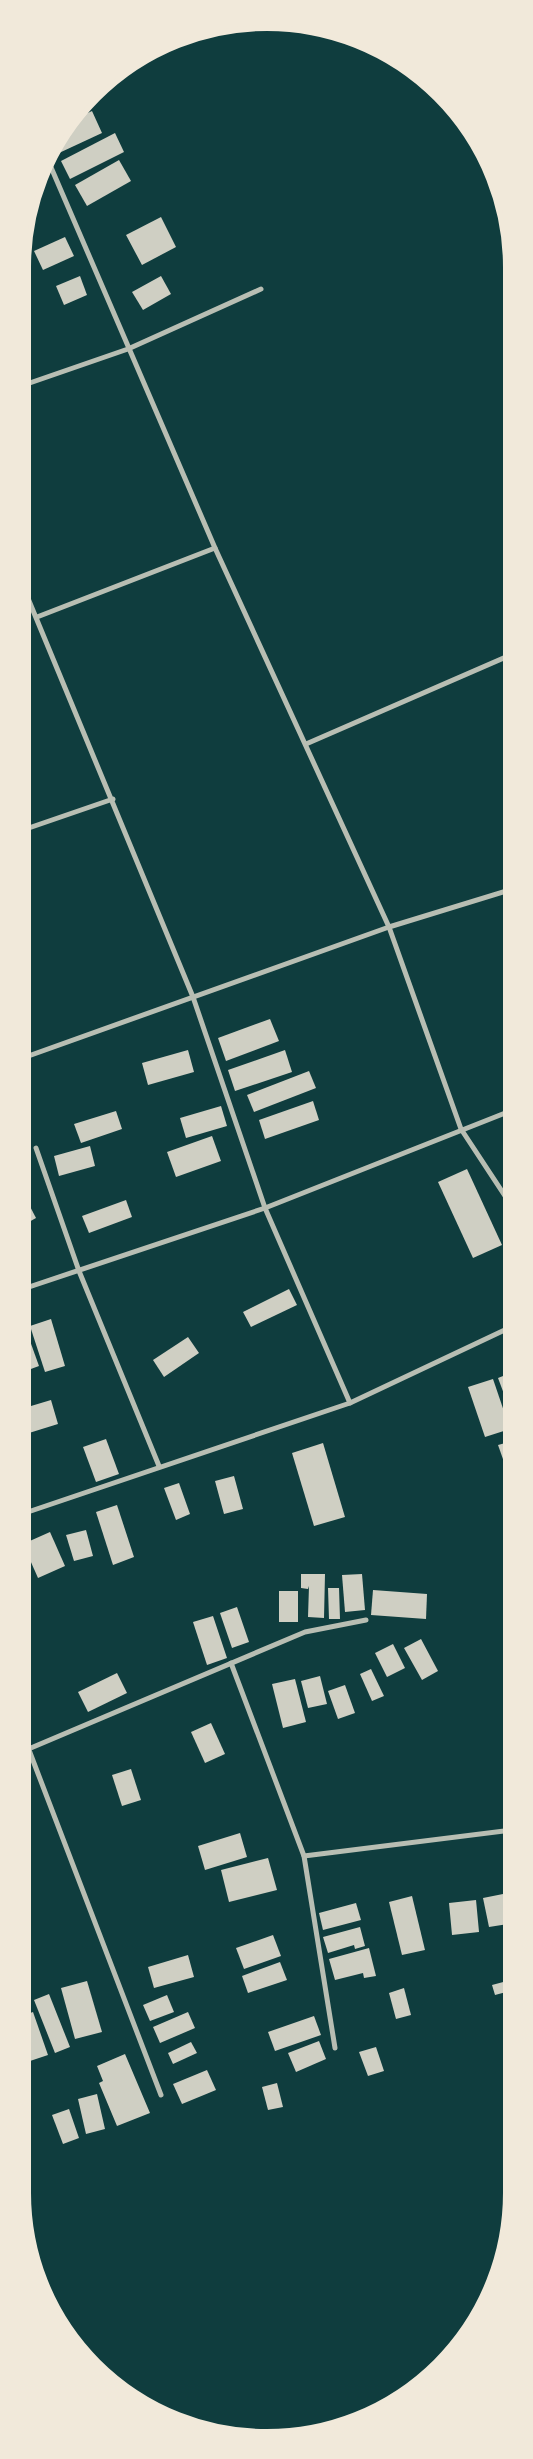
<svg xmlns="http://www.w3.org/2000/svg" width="533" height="2459" font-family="'Noto Sans',sans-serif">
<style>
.building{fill:#cfcfc3}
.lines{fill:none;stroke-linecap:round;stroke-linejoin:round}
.minor{stroke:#b8beb3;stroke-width:5}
.rim{fill:none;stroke:#f1e9da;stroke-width:6}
</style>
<rect width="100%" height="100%" fill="#0f3d3e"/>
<g class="building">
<polygon points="92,111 102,133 59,153 54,141 71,121"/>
<polygon points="115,133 124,152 70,179 61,161"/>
<polygon points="119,160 131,181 87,206 75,185"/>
<polygon points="161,217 176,247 142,265 126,235"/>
<polygon points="65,237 74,256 43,270 34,251"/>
<polygon points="80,276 87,295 64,305 56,286"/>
<polygon points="161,276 171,294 143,310 132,292"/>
<polygon points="270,1019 279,1041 226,1061 218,1038"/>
<polygon points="188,1050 194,1072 148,1085 142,1063"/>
<polygon points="285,1050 292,1072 235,1091 228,1070"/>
<polygon points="309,1071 316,1088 254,1112 247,1095"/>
<polygon points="313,1101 319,1120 265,1139 259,1120"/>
<polygon points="221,1106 227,1126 186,1138 180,1118"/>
<polygon points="116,1111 122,1129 81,1143 74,1124"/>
<polygon points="212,1136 221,1161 176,1177 167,1152"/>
<polygon points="90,1146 95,1166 59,1176 54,1156"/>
<polygon points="467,1169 502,1245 473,1258 438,1182"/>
<polygon points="24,1195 36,1218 20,1227 20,1197"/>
<polygon points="126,1200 132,1217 89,1233 82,1216"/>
<polygon points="289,1289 297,1305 251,1327 243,1312"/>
<polygon points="51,1319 65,1366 45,1372 30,1326"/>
<polygon points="25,1327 39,1366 20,1373 20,1329"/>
<polygon points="188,1337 199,1353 164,1377 153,1360"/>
<polygon points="513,1372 513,1418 498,1378"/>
<polygon points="493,1379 510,1429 485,1437 468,1387"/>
<polygon points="51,1400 58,1424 29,1433 21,1409"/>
<polygon points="106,1439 119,1474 96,1482 83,1447"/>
<polygon points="513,1441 513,1474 509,1476 498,1445"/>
<polygon points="323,1443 345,1517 314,1526 292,1453"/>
<polygon points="234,1476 243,1509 224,1514 215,1481"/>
<polygon points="179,1483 190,1514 176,1520 164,1488"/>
<polygon points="117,1505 134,1557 113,1565 96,1512"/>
<polygon points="86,1530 93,1556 74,1561 66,1535"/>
<polygon points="50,1532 65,1566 38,1578 23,1544"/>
<polygon points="301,1574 325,1574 324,1618 308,1617 309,1586 308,1589 301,1588"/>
<polygon points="362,1574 365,1610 345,1612 342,1575"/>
<polygon points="328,1588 339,1588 340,1619 329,1619"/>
<polygon points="373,1590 427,1594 426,1619 371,1615"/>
<rect x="279" y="1591" width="19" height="31"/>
<polygon points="237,1607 249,1642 232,1648 220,1613"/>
<polygon points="213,1616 227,1658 207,1665 193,1622"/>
<polygon points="421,1639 438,1671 422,1680 404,1648"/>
<polygon points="393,1644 405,1668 387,1677 375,1653"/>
<polygon points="371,1669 384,1696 372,1701 360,1674"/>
<polygon points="117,1673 127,1693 88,1712 78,1692"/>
<polygon points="320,1676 327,1704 308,1708 301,1681"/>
<polygon points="295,1679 306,1722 283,1728 272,1684"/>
<polygon points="345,1685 355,1713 338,1719 328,1691"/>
<polygon points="211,1723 225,1754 205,1763 191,1732"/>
<polygon points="131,1769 141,1800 122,1806 112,1775"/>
<polygon points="19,1830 27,1851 19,1854"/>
<polygon points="240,1833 247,1857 205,1870 198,1846"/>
<polygon points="268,1858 277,1890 229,1902 221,1870"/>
<polygon points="503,1894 508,1924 489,1927 483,1898"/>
<polygon points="412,1896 425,1950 402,1955 389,1902"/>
<polygon points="476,1900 479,1932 452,1935 449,1903"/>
<polygon points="356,1903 361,1920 323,1930 319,1913"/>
<polygon points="360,1927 365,1946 355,1949 354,1945 328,1953 323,1937"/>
<polygon points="273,1935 281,1956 244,1969 236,1948"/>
<polygon points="369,1948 376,1976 364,1978 363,1973 335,1980 329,1959"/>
<polygon points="188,1955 194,1977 154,1988 148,1967"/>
<polygon points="280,1962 287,1980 248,1993 242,1976"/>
<polygon points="512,1976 512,1998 510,1991 495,1995 492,1985 507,1981 506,1978"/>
<polygon points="87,1981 102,2032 75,2039 61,1988"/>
<polygon points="404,1988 411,2015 396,2019 389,1993"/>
<polygon points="49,1994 70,2047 55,2053 34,2000"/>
<polygon points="167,1995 174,2012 150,2021 143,2005"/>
<polygon points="33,2012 48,2055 30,2061 19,2029 19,2017"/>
<polygon points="188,2012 195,2028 160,2043 153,2027"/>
<polygon points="314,2016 321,2035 275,2051 268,2032"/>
<polygon points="319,2041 326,2059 296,2072 288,2053"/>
<polygon points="191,2042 197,2053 173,2064 168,2053"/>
<polygon points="376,2047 384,2071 368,2076 359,2052"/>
<polygon points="125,2054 150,2113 117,2126 99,2083 103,2081 97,2066"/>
<polygon points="207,2070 216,2090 182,2104 173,2084"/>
<polygon points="277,2083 283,2107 268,2110 262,2087"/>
<polygon points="97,2094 105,2129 86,2134 78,2099"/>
<polygon points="69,2109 79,2138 63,2144 52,2115"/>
</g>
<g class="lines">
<g class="minor">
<polyline points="47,158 215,548 389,927 461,1129 513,1208"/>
<polyline points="21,386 128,349 261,289"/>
<polyline points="20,579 193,997 265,1208 350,1403"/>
<polyline points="37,617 215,548"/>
<polyline points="508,656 513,673"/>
<polyline points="306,744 513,654"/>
<polyline points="20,831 113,799"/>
<polyline points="20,1059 389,927 513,889"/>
<polyline points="36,1148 79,1271 159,1466"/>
<polyline points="20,1290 265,1208 513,1110"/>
<polyline points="19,1515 350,1403 513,1326"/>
<polyline points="231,1663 304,1856 335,2048"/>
<polyline points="29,1750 161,2095"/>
<polyline points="19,1753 305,1632 366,1620"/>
<polyline points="304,1856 512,1830"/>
</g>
</g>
<path d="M0 0H533V2459H0ZM267 28H267A239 239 0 0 1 506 267V2193A239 239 0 0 1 267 2432H267A239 239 0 0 1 28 2193V267A239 239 0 0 1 267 28Z" fill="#f1e9da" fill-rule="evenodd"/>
<path class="rim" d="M267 28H267A239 239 0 0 1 506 267V2193A239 239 0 0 1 267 2432H267A239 239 0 0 1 28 2193V267A239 239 0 0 1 267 28Z"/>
</svg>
